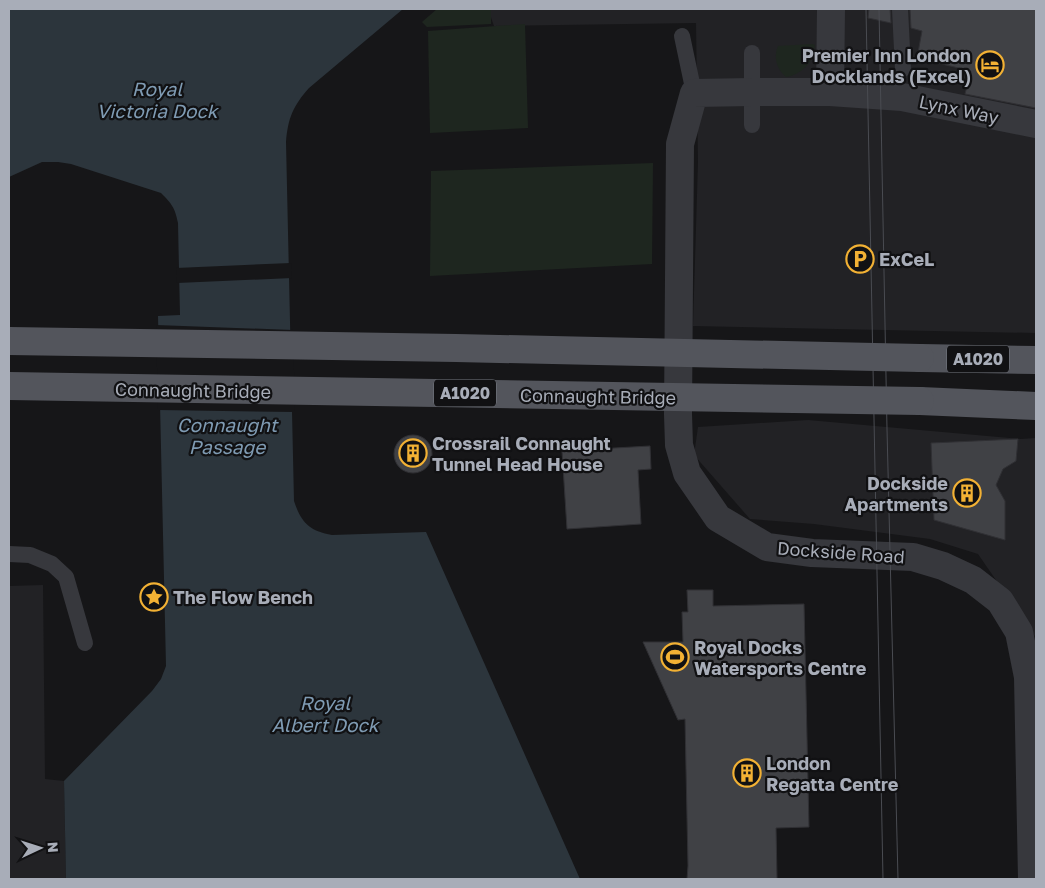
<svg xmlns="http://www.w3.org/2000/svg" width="1045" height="888" font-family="'Golos Text',sans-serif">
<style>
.built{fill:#222225}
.green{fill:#1e261f}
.water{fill:#2c353c}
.pier{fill:#161618}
.building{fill:#404145;stroke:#303034}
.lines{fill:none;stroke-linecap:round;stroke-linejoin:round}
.service{stroke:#37383d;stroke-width:16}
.minor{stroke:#37383d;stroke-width:28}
.primary{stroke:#53555c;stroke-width:28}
.tram{stroke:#4a4c52;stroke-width:1}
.primary-bridge{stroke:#53555c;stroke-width:28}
.labels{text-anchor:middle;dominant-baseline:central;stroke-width:4.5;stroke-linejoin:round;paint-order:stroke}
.shield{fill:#111113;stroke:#7b7e86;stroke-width:1}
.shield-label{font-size:16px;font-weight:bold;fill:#a8adb8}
.poi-label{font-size:18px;font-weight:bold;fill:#a8adb8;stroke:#111113;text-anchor:start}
.street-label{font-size:18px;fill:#a8adb8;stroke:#111113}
.water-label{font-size:19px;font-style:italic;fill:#7f9bb3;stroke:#111113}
</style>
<rect width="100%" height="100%" fill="#161618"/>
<g class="built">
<polygon points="488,9 1036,9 1036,333 693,326 698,162 696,23 494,26"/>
<polygon points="808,420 1021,439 1036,438 1036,638 978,554 930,539 814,524 750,519 694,455 698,427"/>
<polygon points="43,585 45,779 64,781 66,879 9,879 9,586"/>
</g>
<g class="green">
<polygon points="437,9 491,9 491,24 427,27 422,22"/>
<polygon points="525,24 528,128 430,133 428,31"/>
<path d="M 812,44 L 815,45 C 814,49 814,53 812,57 C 809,67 796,76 786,77 C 777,70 773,57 778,46 Z"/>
<polygon points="653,163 652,264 430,276 431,171"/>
</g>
<path class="water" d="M 9,9 L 403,9 L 309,88 C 293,106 288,118 286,142 L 294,501 C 301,522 309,531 332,535 L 426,532 L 580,879 L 66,879 L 64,781 L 152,691 L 161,679 L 166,666 L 158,316 L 180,315 L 178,223 C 175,208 172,204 161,193 L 71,164 L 58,162 L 42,162 L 9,177 Z"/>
<g class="pier">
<polygon points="291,263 292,278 177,283 176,268"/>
<polygon points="156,325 293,330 295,412 158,410"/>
</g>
<g class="building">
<polygon points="869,9 890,9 891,23 868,18"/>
<polygon points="910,9 1036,9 1036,108 965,94 971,71 917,58 922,31 911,28"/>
<circle cx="413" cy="454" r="19"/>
<polygon points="1018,439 1016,461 1003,469 996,485 1005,501 1005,540 934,520 931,443"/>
<polygon points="650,446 651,469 638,470 641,524 567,529 562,451"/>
<polygon points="687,590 713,590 713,606 804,604 809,827 776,828 777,879 687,879 688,866 685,719 678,720 643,642 683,642 682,612 688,612"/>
</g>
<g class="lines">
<g class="service">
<polyline points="900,9 903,69"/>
<polyline points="682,36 694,93"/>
<polyline points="752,53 752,125"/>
<polyline points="9,554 30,555 52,564 66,577 85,643"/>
</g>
<g class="minor">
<polyline points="830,92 831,9"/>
<polyline points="1032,879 1028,677 1019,632 1000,601 973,580 943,566 913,557 812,553 767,547 718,518 687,473 679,445 678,414 680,144 694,93 752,92 830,92 902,97 1036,124"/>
</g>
<g class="primary">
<polyline points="920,358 1036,360"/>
<polyline points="920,401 1036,406"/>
</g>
<g class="tram">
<polyline points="866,9 883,879"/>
<polyline points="879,9 887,429 898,879"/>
</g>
<g class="primary-bridge">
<polyline points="9,341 456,348 920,358"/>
<polyline points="9,386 920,401"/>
</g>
</g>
<defs>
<g id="hotel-ring" transform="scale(1.4375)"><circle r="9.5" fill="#111113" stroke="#f2b134" stroke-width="1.5"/><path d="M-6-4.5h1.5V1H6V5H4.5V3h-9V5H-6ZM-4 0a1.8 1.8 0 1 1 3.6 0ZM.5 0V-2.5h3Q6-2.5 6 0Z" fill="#f2b134"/></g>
<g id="parking-ring" transform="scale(1.4375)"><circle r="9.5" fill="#111113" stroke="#f2b134" stroke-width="1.5"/><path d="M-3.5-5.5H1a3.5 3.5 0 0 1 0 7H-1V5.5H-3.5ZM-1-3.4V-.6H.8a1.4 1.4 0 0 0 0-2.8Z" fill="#f2b134"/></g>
<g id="building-ring" transform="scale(1.4375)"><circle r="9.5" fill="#111113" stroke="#f2b134" stroke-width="1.5"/><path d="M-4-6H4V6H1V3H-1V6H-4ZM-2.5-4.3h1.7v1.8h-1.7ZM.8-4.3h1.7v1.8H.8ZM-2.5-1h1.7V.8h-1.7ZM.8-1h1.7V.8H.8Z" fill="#f2b134"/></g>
<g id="sight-ring" transform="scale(1.4375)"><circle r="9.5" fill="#111113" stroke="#f2b134" stroke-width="1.5"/><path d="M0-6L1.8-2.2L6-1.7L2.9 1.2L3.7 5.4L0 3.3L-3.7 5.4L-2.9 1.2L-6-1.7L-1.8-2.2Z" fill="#f2b134"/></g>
<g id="stadium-ring" transform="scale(1.4375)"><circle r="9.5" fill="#111113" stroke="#f2b134" stroke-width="1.5"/><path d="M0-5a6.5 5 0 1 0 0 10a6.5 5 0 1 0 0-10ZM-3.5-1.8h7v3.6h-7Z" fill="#f2b134"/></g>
</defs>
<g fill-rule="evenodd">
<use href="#hotel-ring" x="990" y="65"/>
<use href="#parking-ring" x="860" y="259"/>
<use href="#building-ring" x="413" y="453"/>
<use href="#building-ring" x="967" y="493"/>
<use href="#sight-ring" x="154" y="597"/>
<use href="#stadium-ring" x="675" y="657"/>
<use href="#building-ring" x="747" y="773"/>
</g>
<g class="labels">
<g class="shield">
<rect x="947" y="345.5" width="62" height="27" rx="4"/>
<rect x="434" y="379.5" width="62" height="27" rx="4"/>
</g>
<g class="shield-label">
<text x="978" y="359">A1020</text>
<text x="465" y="393">A1020</text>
</g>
<g class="poi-label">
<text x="971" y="55" text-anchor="end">Premier Inn London<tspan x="971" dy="21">Docklands (Excel)</tspan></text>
<text x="879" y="259">ExCeL</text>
<text x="432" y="443">Crossrail Connaught<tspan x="432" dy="21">Tunnel Head House</tspan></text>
<text x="948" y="483" text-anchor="end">Dockside<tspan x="948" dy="21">Apartments</tspan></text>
<text x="173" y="597">The Flow Bench</text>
<text x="694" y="647">Royal Docks<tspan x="694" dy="21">Watersports Centre</tspan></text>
<text x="766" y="763">London<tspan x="766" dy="21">Regatta Centre</tspan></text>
</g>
<g class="street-label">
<text transform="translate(959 109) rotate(12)">Lynx Way</text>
<text transform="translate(193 390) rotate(1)">Connaught Bridge</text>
<text transform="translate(598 396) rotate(1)">Connaught Bridge</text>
<text transform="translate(841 552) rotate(4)">Dockside Road</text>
</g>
<g class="water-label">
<text x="157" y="88">Royal<tspan x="157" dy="22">Victoria Dock</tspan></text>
<text x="227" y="424">Connaught<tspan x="227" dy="22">Passage</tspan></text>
<text x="325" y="702">Royal<tspan x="325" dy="22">Albert Dock</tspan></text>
</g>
</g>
<rect width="1045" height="888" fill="none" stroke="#a8adb8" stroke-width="20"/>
<g transform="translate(40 848) rotate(86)" stroke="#111113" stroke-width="4" paint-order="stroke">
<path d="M0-4L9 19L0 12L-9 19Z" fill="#a8adb8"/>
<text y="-8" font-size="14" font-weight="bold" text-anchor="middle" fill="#a8adb8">N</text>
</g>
</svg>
